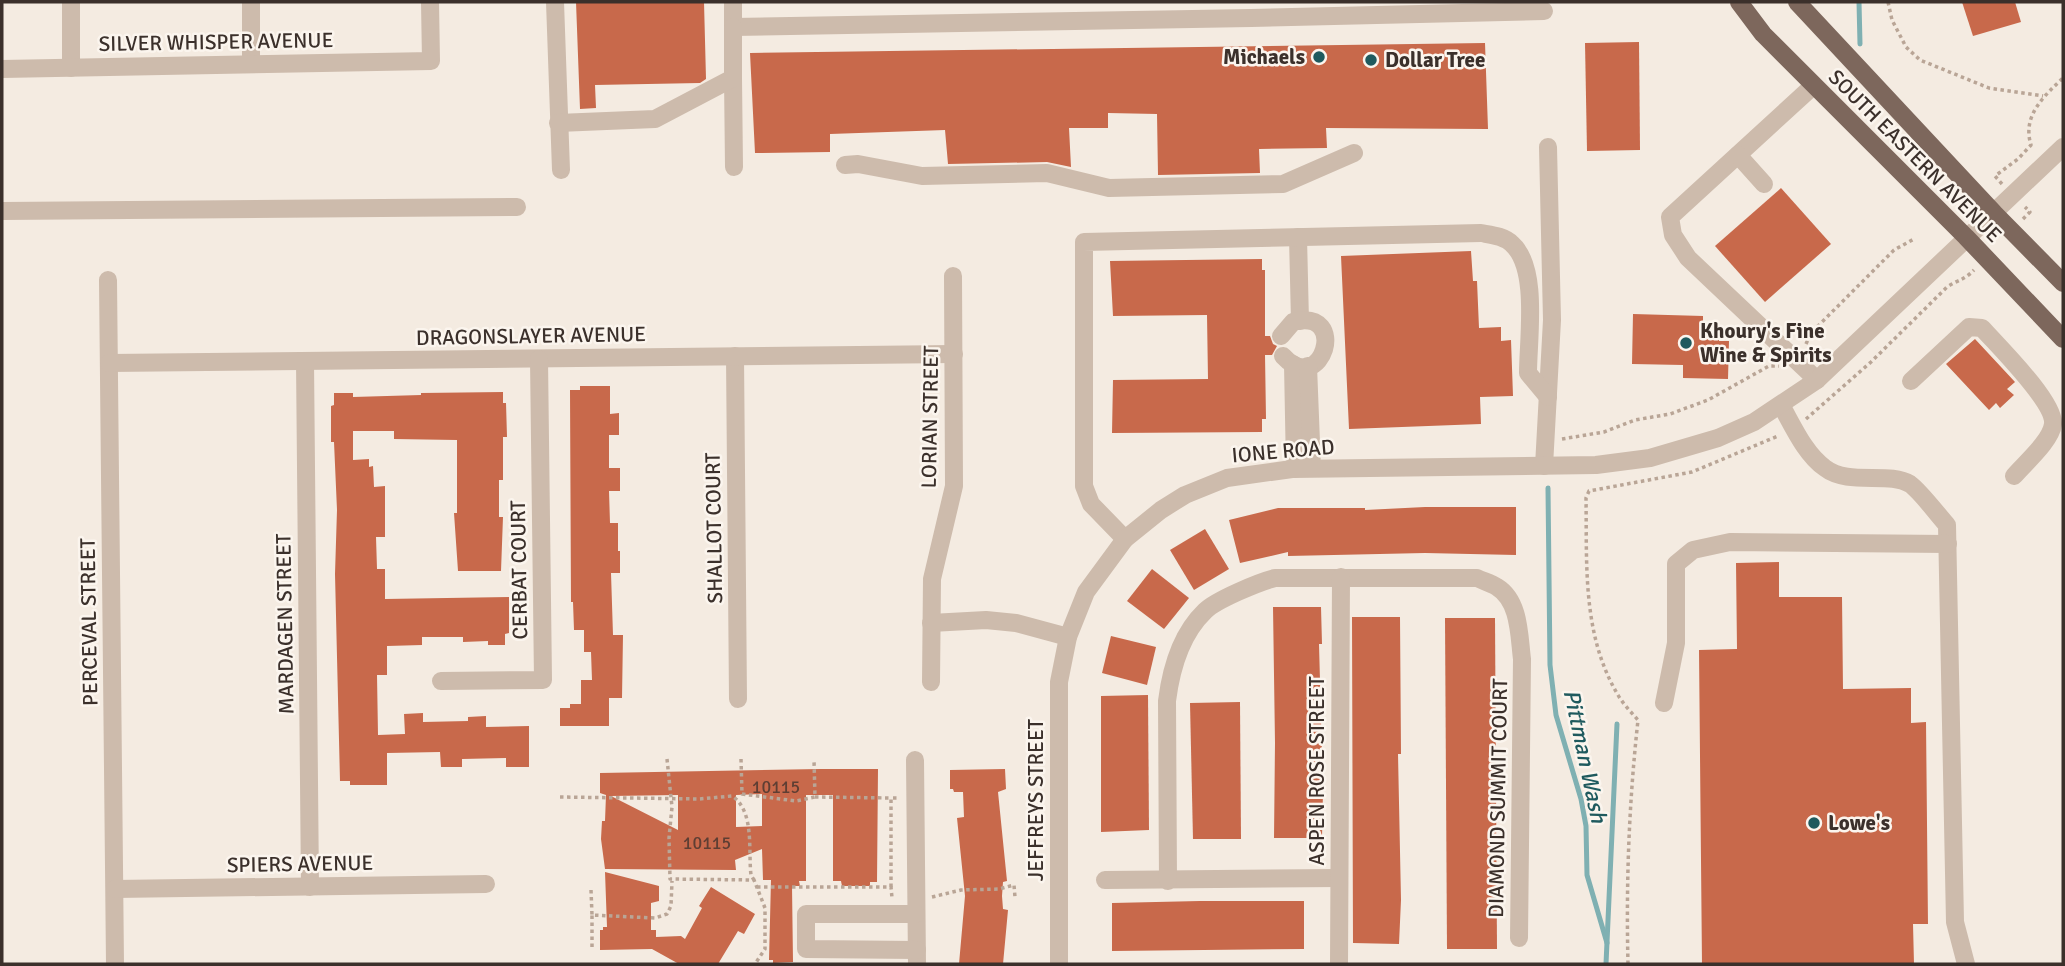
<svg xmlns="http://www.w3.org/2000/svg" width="2065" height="966" font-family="Signika,sans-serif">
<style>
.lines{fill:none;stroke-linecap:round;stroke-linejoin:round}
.stream{stroke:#7fb0b2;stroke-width:5}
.building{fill:#c8694b;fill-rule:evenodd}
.path{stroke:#b9a596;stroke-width:3.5;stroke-dasharray:3.5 3.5;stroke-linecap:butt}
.minor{stroke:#cdbbac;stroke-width:18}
.major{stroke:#7d675c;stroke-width:18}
.poi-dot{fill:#1f5a5e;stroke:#fbf5ee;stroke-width:2.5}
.labels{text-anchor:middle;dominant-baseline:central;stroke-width:5;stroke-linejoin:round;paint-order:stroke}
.number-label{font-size:18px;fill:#5e3e33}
.street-label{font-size:21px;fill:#3b302b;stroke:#fbf5ee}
.poi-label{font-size:21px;font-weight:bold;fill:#3b302b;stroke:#fbf5ee;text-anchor:start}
.water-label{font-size:23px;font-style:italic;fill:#1f5a5e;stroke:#fbf5ee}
</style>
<rect width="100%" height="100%" fill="#f4ebe1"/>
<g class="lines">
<g class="stream">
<polyline points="1859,2 1860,44"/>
<polyline points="1548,488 1550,665 1556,715 1581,799 1586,826 1587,875 1607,943"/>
<polyline points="1606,964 1617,724"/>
</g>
</g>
<g class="building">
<polygon points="576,2 704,2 706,79 700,83 595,85 596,108 580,109"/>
<polygon points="1962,2 2015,2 2021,22 1973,36"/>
<polygon points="1639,42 1640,150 1587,151 1585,43"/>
<polygon points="1485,43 1488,129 1326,128 1327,148 1259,149 1260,173 1158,175 1157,114 1108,113 1108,128 1069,128 1071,167 1047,162 948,164 945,130 830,134 830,152 755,153 750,53"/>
<polygon points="1781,188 1831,244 1765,302 1715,246"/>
<polygon points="1471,251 1473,281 1477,281 1479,328 1501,327 1501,341 1511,340 1513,396 1480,397 1481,424 1349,429 1341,256"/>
<polygon points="1262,259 1262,270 1265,270 1265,336 1270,336 1273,344 1277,346 1272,355 1265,355 1266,419 1262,419 1262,432 1112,433 1113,380 1208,379 1207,315 1113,316 1110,261"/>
<polygon points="1633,314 1703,316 1703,325 1719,326 1719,341 1729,341 1728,379 1683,378 1683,365 1632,364"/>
<polygon points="1975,339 2015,382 2007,389 2014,395 2000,408 1996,403 1989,410 1946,364"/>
<polygon points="580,386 610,386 610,414 619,413 619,435 609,435 609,468 620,468 620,491 609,491 610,523 618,523 618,551 620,551 620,573 611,573 613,635 623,635 622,698 609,698 609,726 560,726 560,708 570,708 570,704 581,704 581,680 592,680 591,652 584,652 584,630 574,630 573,602 571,602 570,390 580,390"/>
<polygon points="503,392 503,403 506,403 507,437 503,437 503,480 499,480 499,517 503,517 501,571 458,571 454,513 457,513 457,440 394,439 394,431 353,431 353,460 369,459 369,467 373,466 374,487 385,486 385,537 376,537 377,569 385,569 385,599 509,597 509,633 505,634 505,645 488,645 488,641 463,642 463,637 422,637 422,645 387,646 387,675 377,675 378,735 405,734 404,714 423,713 423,722 468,721 468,717 486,716 486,727 529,726 529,767 506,767 506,758 462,759 462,767 441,767 440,752 387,753 387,785 350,785 350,781 340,781 335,574 337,510 334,442 331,442 331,406 334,405 334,393 353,393 353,397 421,395 421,393"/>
<polygon points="1425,507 1516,507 1516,555 1425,553 1288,556 1288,552 1240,563 1229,520 1278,508 1365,508 1365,510"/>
<polygon points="1205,529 1229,569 1194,590 1170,550"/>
<polygon points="1779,562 1779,597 1842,597 1843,689 1911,688 1911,723 1926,722 1928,924 1913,924 1914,964 1702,964 1699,650 1737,649 1736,563"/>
<polygon points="1152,569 1189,598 1164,629 1127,601"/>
<polygon points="1273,607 1321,607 1322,644 1319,644 1323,791 1322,838 1274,838 1275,743"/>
<polygon points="1352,617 1400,617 1401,754 1398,754 1401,900 1399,944 1353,943"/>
<polygon points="1445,618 1495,618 1497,949 1447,949"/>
<polygon points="1111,636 1156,647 1147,685 1102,673"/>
<polygon points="1148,695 1149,830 1101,832 1101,696"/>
<polygon points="1240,702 1241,839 1193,839 1190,703"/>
<path d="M 820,769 L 878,769 L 877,882 L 870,882 L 870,886 L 842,886 L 841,881 L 833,881 L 833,795 L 806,795 L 806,881 L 799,881 L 800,886 L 792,886 L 793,962 L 773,963 L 773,960 L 769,960 L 771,880 L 763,880 L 762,849 L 735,860 L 736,870 L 605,869 L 601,839 L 602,821 L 605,821 L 606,795 L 600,793 L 600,773 ZM 762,794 L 762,826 L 736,827 L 736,795 ZM 678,795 L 678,830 L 611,796 Z"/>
<polygon points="1005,769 1006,789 998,792 1007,881 1003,882 1002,896 1003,909 1008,910 1003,964 959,964 965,896 957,818 964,817 963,792 954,792 953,789 950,789 950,770"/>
<polygon points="605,872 659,886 659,901 651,903 651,930 656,930 656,937 681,936 685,939 702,908 699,906 711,887 755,914 744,934 738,931 718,964 679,964 652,949 600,950 600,930 603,930 603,927 607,927"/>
<polygon points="1200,901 1304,901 1304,949 1112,951 1112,903"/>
</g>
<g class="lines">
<g class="path">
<polyline points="1888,2 1892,20 1906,47 1920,60 1989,88 2043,96"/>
<path d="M 2002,184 L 1995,176 L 2018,159 L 2031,145 C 2022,116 2043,97 2063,78"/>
<polyline points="2023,219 2030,212 2025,207"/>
<polyline points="1806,344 1811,333 1894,250 1914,239"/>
<path d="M 1806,419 L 1871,362 L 1947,287 C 1959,279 1963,281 1974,270"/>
<polyline points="1562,439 1604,432 1635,420 1670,414 1708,400 1769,366 1779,366"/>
<polyline points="667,759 672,807 669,838 670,879 754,880 765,908 765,949 755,964"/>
<polyline points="741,759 742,794 796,801 815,797 814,760"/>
<path d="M 560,797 L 699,799 L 732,796 C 755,811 748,851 751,875 L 754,880"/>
<polyline points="815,797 891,798"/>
<polyline points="757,887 891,887 892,898"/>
<polyline points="891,887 891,798 899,798"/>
<polyline points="591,890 592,915 655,918 667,914 671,906 672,881"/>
<polyline points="932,897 961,890 999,889 1014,885 1015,897"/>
<polyline points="592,947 592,915"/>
<path d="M 1628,964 C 1626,882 1629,802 1638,720 C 1631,712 1623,704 1618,695 C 1582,635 1587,565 1586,498 L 1589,491 L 1692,472 L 1778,436"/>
</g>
<g class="minor">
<polyline points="71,2 71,68"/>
<polyline points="251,2 251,64"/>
<polyline points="555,2 561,170"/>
<polyline points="733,2 733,27 1251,18 1544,11"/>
<polyline points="2,69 431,61 430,2"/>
<polyline points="733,78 734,167"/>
<polyline points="1813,86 1670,217 1673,235 1688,258 1817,380"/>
<polyline points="558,123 655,119 733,78 733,27"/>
<polyline points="1738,155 1764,184"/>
<polyline points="845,165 858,164 922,176 1047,173 1109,188 1283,184 1354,153"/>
<polyline points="2,211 517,207"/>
<polyline points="1298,237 1300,321"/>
<polyline points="108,280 115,964"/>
<path d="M 1281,336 L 1293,322 C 1350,307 1322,399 1283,356"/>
<polyline points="735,356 738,699"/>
<polyline points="305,361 310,887"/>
<polyline points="109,363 954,354"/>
<polyline points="1293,364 1295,469"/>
<polyline points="1308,366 1312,468"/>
<path d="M 1911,381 L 1969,327 L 1982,328 C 1998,346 2055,402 2053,424 C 2051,441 2025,463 2014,476"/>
<path d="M 1781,405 C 1793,426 1805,454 1825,468 C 1848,486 1889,471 1910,484 C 1920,491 1938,515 1947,525 L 1955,922 L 1966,964"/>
<polyline points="1544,466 1552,320 1548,147"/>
<path d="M 1125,539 L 1091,504 L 1084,486 L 1084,242 L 1481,233 C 1492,235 1504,236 1512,244 C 1539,268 1528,339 1528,373 L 1548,397"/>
<polyline points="931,623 986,620 1016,623 1068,637"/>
<polyline points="441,681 543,680 539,359"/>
<polyline points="931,682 932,579 954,486 953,276"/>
<polyline points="1664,703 1676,643 1676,564 1693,550 1730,542 1948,544"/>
<polyline points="915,760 917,964"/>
<polyline points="1105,880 1339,878"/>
<path d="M 1168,881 L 1167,701 C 1171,669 1181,634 1205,611 C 1216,600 1259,582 1275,578 L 1477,578 C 1483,581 1491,583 1497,587 C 1520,601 1519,636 1522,659 L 1519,938"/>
<polyline points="115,889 486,884"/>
<polyline points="916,914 806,914 806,949 917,950"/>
<polyline points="1059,964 1059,682 1068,637 1086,592 1125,539 1161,510 1185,495 1227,478 1292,469 1596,465 1650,458 1718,438 1754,422 1817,380 2063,147"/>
<polyline points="1339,964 1341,577"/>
</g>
<g class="major">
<polyline points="1739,2 1763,34 1966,237 2063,339"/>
<polyline points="1797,2 1994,213 2063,283"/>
</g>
</g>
<g class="poi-dot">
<circle cx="1319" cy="57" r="7"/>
<circle cx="1371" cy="60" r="7"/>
<circle cx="1686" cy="343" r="7"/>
<circle cx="1814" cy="823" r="7"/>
</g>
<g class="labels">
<g class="number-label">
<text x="776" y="787">10115</text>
<text x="707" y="843">10115</text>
</g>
<g class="street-label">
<text transform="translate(216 42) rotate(-1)">SILVER WHISPER AVENUE</text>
<text transform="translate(1915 156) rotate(45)">SOUTH EASTERN AVENUE</text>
<text transform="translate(531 336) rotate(-1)">DRAGONSLAYER AVENUE</text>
<text transform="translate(930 417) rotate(-89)">LORIAN STREET</text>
<text transform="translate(1283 451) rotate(-5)">IONE ROAD</text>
<text transform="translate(714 528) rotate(-91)">SHALLOT COURT</text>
<text transform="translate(519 570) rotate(-91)">CERBAT COURT</text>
<text transform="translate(89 622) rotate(-91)">PERCEVAL STREET</text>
<text transform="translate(285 624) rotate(-91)">MARDAGEN STREET</text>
<text transform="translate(1317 771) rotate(-90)">ASPEN ROSE STREET</text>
<text transform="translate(1498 798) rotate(-89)">DIAMOND SUMMIT COURT</text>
<text transform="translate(1036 800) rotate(-90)">JEFFREYS STREET</text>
<text transform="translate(300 864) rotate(-1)">SPIERS AVENUE</text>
</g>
<g class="poi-label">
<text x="1305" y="57" text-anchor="end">Michaels</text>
<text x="1385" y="60">Dollar Tree</text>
<text x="1700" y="331">Khoury's Fine<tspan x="1700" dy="24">Wine &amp; Spirits</tspan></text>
<text x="1828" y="823">Lowe's</text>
</g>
<g class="water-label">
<text transform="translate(1585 756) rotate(78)">Pittman Wash</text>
</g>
</g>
<rect width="2065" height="966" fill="none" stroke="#3b302b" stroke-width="7"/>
</svg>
